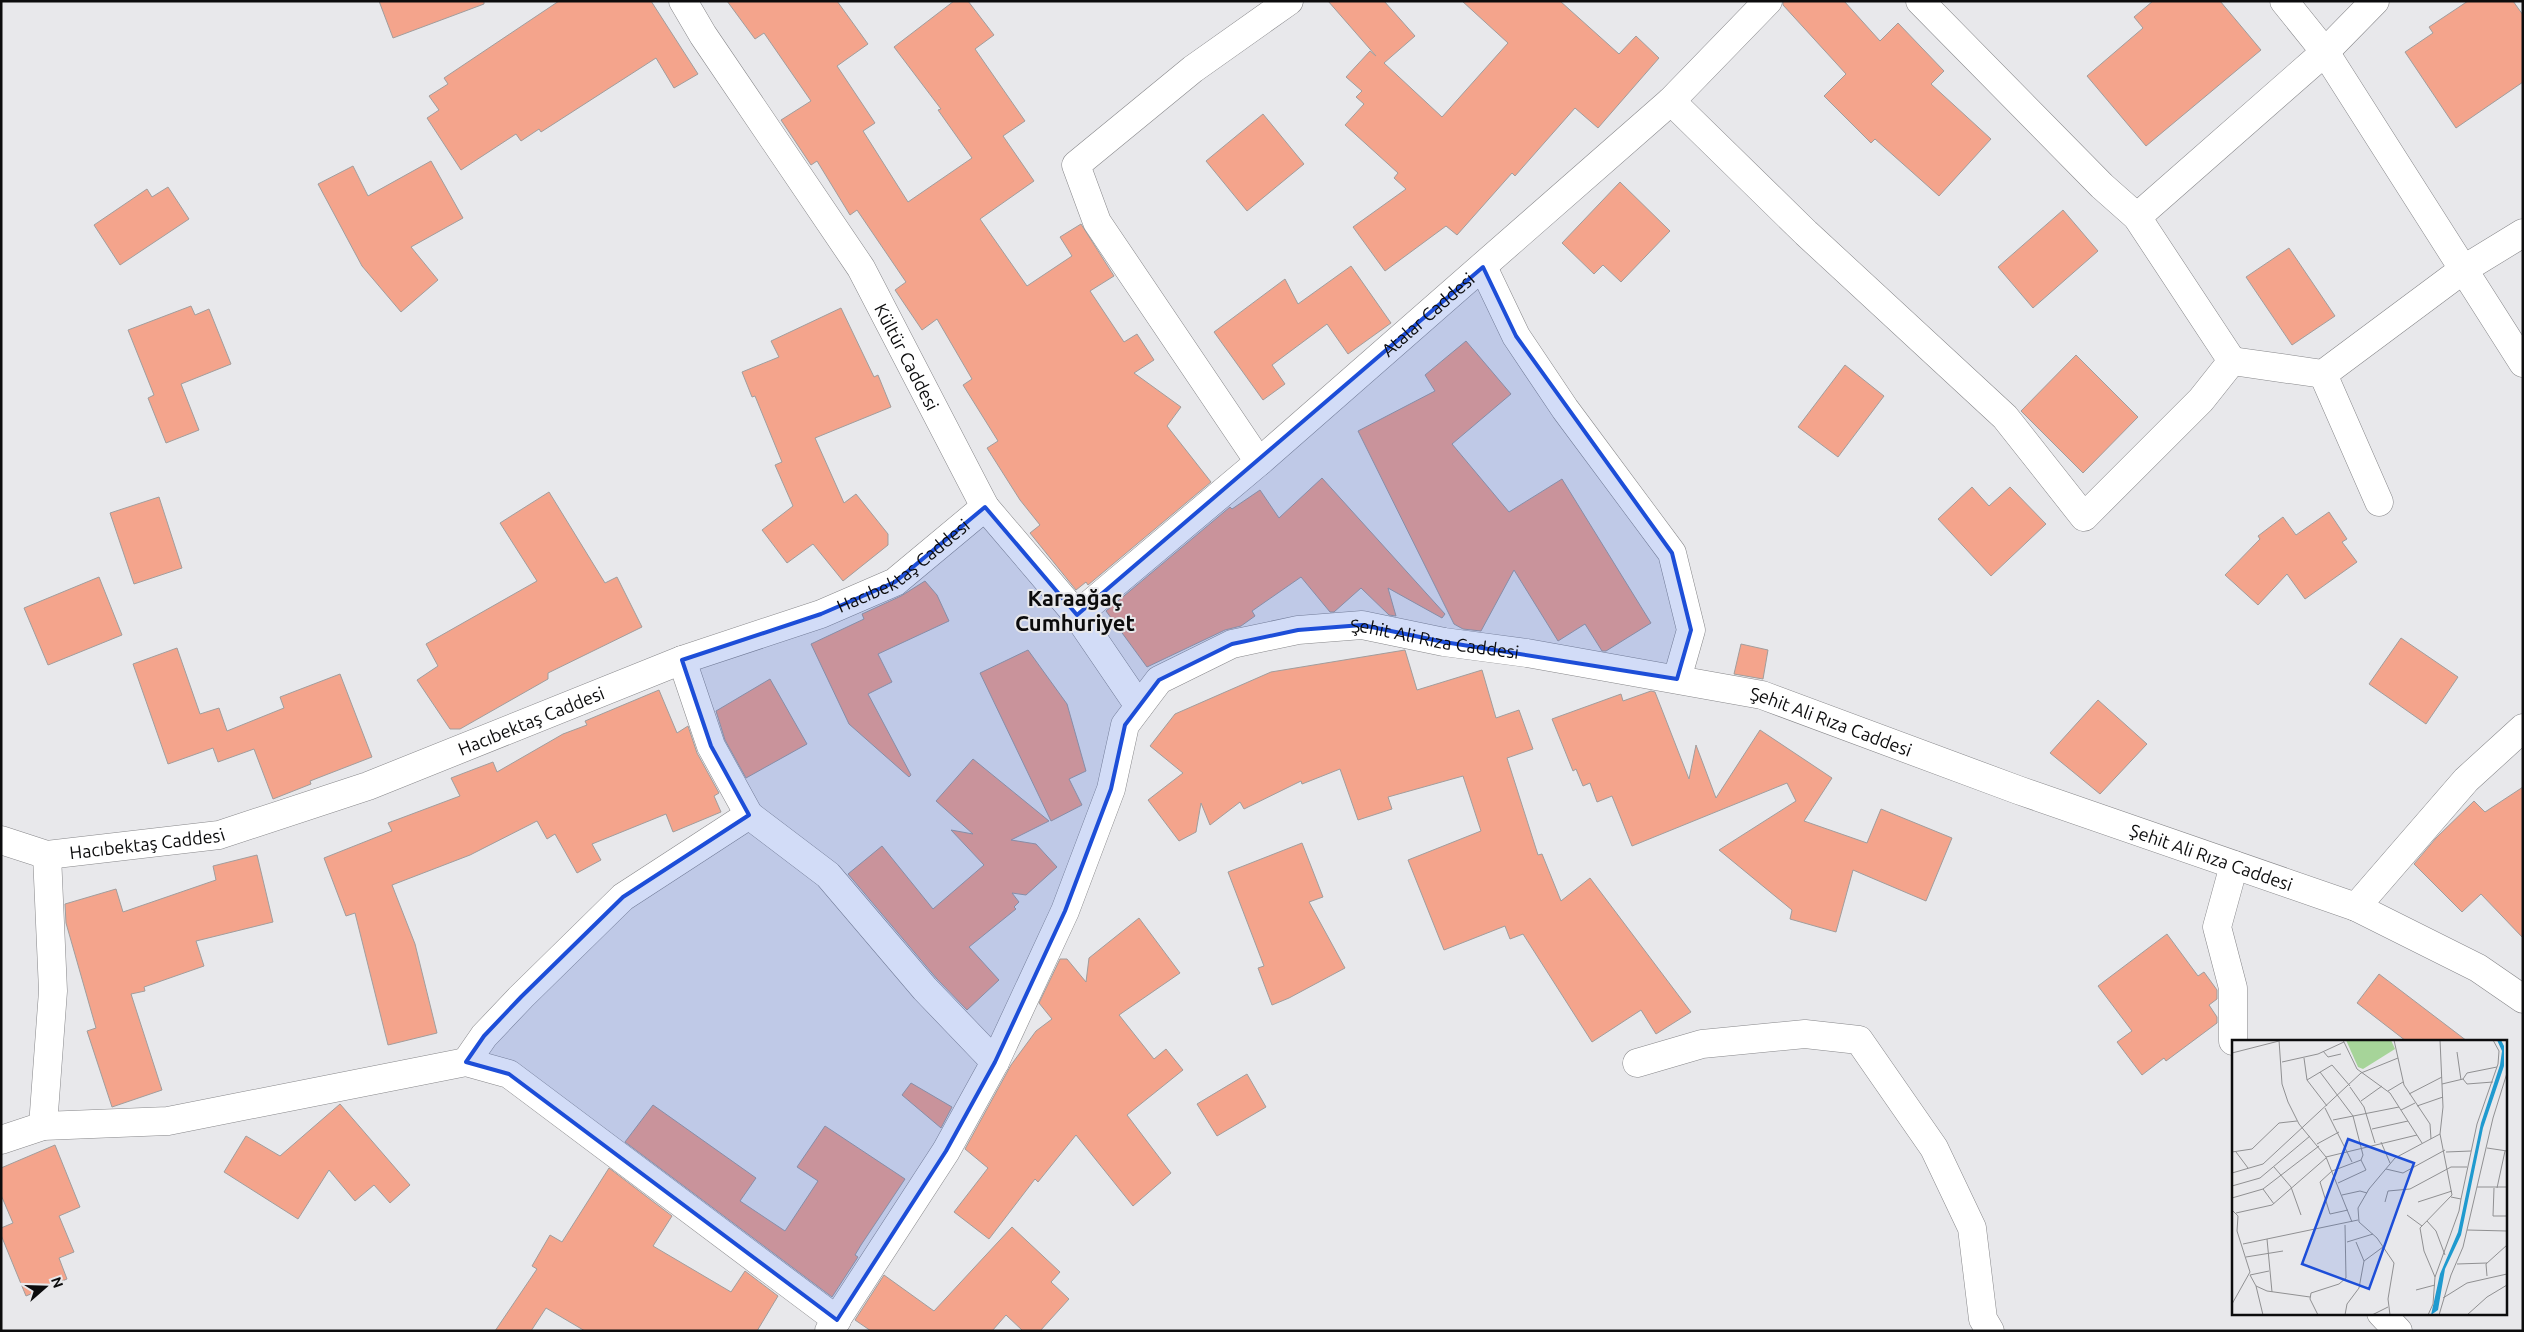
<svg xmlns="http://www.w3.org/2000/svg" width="2524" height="1332" font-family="Ubuntu,sans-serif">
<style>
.building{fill:#f4a48c;stroke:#a19d9c}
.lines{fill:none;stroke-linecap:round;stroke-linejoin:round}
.street-casing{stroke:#87878a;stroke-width:29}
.secondary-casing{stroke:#87878a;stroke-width:29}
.street{stroke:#fff;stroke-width:28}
.secondary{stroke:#fff;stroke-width:28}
.marked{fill:#1d4ed8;fill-opacity:0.2;stroke:#1d4ed8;stroke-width:4;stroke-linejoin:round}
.labels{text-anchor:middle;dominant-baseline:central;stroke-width:4;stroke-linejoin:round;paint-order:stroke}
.street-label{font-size:18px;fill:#0c0c0d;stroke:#e8e8eb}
.district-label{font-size:22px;font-weight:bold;fill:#0c0c0d;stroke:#e8e8eb}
.inset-road{fill:none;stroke:#909092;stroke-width:1}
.view{fill:#1d4ed8;fill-opacity:0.15;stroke:#1d4ed8;stroke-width:2.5}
.inset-edge{fill:none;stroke:#0c0c0d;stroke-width:2.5}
</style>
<rect width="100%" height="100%" fill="#e8e8eb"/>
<g class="building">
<polygon points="379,1 484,1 484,4 393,38"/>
<polygon points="559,1 651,1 698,74 674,88 656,58 541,132 539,129 521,141 516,134 461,170 427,118 439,110 429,96 448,84 444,78"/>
<polygon points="727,1 837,1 868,44 837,66 875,123 863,131 908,202 972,158 938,110 941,109 894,47 954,1 968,1 994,35 975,49 1025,121 1003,136 1034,181 980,219 1027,286 1072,256 1060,237 1081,224 1114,276 1090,291 1124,342 1137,334 1154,360 1134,373 1181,407 1167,426 1211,482 1088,585 1086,582 1076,590 1030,533 1040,525 1020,500 987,448 998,441 963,385 972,379 937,319 922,330 895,290 906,282 857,210 850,215 817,161 811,165 781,120 811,101 764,33 755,39"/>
<polygon points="1328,1 1384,1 1415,36 1384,63 1442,117 1508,43 1462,1 1560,1 1619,54 1636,36 1659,58 1598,128 1575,108 1515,176 1512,173 1457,235 1446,226 1385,271 1353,227 1406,189 1394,178 1398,173 1345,125 1364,104 1356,97 1362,91 1346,77 1370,51 1376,56"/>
<polygon points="1783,1 1844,1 1880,41 1898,23 1944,71 1931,84 1991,139 1939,196 1875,139 1871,143 1824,96 1846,74 1783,5"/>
<polygon points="2153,1 2220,1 2261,50 2146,146 2087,76 2143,28 2134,17"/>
<polygon points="2468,1 2513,1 2523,15 2523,82 2456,128 2405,52 2433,33 2429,27"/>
<polygon points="1263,114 1304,164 1247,211 1206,161"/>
<polygon points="431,161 463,218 411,247 438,280 401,312 362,266 318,184 353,166 368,196"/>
<polygon points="1620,182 1670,231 1621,282 1603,265 1594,274 1562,243"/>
<polygon points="168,187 189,219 120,265 94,225 147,189 152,197"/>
<polygon points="2063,210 2098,251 2033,308 1998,267"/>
<polygon points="2289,248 2335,316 2292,345 2246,277"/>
<polygon points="1351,266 1391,323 1348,354 1327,324 1272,365 1285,384 1263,400 1214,332 1285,279 1298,304"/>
<polygon points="191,306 195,315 209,309 231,364 181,384 199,430 166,443 148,398 154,395 128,330"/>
<polygon points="841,308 874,377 878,375 891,407 815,438 844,503 856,494 888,534 888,545 843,581 813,544 787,563 762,530 793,506 775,465 782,462 755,396 752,397 742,372 779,357 771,341"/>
<polygon points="1466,341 1511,394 1452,444 1509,512 1562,479 1651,623 1606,651 1602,651 1585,624 1558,641 1514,570 1481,631 1463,629 1454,624 1358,431 1435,391 1425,375"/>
<polygon points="2076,355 2138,417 2083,473 2021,411"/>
<polygon points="1845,365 1884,396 1838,457 1798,427"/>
<polygon points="1322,478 1445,614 1442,618 1388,588 1396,616 1389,615 1361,588 1334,612 1330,612 1301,577 1252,611 1255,616 1241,626 1225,630 1147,667 1106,611 1230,507 1232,509 1260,490 1279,518"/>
<polygon points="1972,487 1989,506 2010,487 2046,524 1991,576 1938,519"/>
<polygon points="549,492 605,583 617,577 642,627 548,673 548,679 460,729 450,729 417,680 438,666 426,644 537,581 500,523"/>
<polygon points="159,497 182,568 134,584 110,513"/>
<polygon points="2329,512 2347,539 2342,542 2357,562 2305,599 2287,574 2258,605 2225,575 2260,539 2258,536 2283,517 2296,535"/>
<polygon points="99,577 122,635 48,665 24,608"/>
<polygon points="925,581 937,595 949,621 878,654 892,682 868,694 911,775 909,777 849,724 811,644 864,619 862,614 901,596"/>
<polygon points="2401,638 2458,677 2426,724 2369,684"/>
<polygon points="1741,644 1768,650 1763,679 1734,674"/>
<polygon points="177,648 200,714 219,708 227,731 284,708 280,697 340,674 372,757 310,781 311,784 273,799 254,749 218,762 213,748 168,764 133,664"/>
<polygon points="1028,650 1067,704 1086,771 1069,779 1082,805 1051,821 980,673"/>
<polygon points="1405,650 1417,690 1482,670 1496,718 1519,710 1533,749 1507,758 1538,855 1542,854 1561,901 1590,878 1691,1012 1656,1034 1641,1010 1592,1042 1523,934 1510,939 1505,926 1444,950 1408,860 1481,831 1463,776 1388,797 1392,809 1358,820 1340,769 1302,784 1301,781 1244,809 1240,802 1210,825 1201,803 1196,832 1179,841 1148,800 1183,773 1150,746 1175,714 1271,672"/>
<polygon points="770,679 807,744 746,778 725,740 716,711"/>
<polygon points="659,690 677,733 688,726 697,753 719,793 714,796 721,812 673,832 666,814 592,844 601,860 577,873 555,834 547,839 537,821 470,855 392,885 415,944 437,1033 388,1045 355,913 346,916 324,858 392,831 388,823 460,796 451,778 493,762 497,772 563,734 587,725 585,721"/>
<polygon points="1651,691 1655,692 1689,779 1696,745 1716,798 1760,730 1832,778 1804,821 1867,843 1881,809 1952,838 1926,901 1853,870 1836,932 1790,919 1792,910 1719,850 1796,801 1787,783 1632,846 1612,796 1597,802 1590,783 1583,786 1576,769 1573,771 1552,719 1621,694 1623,701"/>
<polygon points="2098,700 2147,744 2100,794 2050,753"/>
<polygon points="973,759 1049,821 1011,840 1036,844 1057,867 1026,895 1012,893 1019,902 1014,907 1016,909 969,947 999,980 967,1010 937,979 848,874 882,846 933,909 984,865 951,830 973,834 936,801"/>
<polygon points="2523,787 2523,938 2481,894 2462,912 2414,864 2436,838 2474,801 2485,812"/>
<polygon points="1302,843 1323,897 1309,902 1345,968 1289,998 1272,1005 1258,968 1264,966 1228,872"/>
<polygon points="257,855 273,922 196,941 204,966 144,987 145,991 131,994 162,1090 112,1107 87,1031 96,1028 66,923 65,904 116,889 123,912 216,880 213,866"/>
<polygon points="1139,918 1180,973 1119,1015 1154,1059 1166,1049 1183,1070 1127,1115 1171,1173 1133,1206 1076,1135 1038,1182 1035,1179 989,1239 954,1212 988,1168 965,1149 1011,1065 1036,1031 1052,1019 1039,1003 1060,959 1067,959 1086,982 1089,958"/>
<polygon points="2167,934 2198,976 2204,972 2217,990 2217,999 2209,1005 2217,1017 2217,1023 2166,1061 2164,1058 2142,1075 2117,1042 2132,1031 2098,986"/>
<polygon points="2379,974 2467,1041 2406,1041 2357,1003"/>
<polygon points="1247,1074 1266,1107 1217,1136 1197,1104"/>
<polygon points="911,1083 952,1107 941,1128 902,1095"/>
<polygon points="340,1104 410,1185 390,1203 374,1185 355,1201 329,1170 298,1219 224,1172 246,1136 280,1156"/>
<polygon points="653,1105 756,1178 740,1201 785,1231 818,1181 797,1167 825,1126 905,1179 861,1245 855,1255 858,1257 832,1297 625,1142"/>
<polygon points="55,1145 80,1207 59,1216 74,1252 59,1258 67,1279 26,1296 1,1235 1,1228 13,1223 1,1195 1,1168"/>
<polygon points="609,1168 672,1216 653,1246 731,1292 745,1271 778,1296 757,1331 585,1331 546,1308 531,1331 495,1331 537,1269 532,1266 550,1235 562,1242"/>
<polygon points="1012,1227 1060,1272 1051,1282 1069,1299 1040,1331 1023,1331 1006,1315 992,1331 871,1331 855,1320 884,1275 934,1311"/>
</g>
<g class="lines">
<g class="street-casing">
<g id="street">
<polyline points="2284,1 2325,52 2523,363"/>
<polyline points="1671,101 1806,233 2005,417 2084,517 2201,400 2232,361 2137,217 2102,186 1920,1"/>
<polyline points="2137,217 2325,52 2375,1"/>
<polyline points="1483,267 1516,336 1565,409 1672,553 1691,630 1677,679"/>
<polyline points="2232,361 2323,374 2464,269 2523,233"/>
<polyline points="2323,374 2379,502"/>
<polyline points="1259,462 1097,222 1076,165 1193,69 1289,1"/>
<polyline points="682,660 711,746 749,815 828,875 925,989 995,1062"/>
<path id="s1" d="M 1,840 L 47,855 L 219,835 L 368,786 L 682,660 L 821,614 L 895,582 L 985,507"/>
<polyline points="2356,907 2466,780 2523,728"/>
<polyline points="2233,1041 2233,988 2217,927 2234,865"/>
<polyline points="466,1062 484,1036 521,997 623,897 749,815"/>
<polyline points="1637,1063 1702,1044 1805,1034 1859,1040 1934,1148 1972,1228 1983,1319 1990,1331"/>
<polyline points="43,1126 53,991 47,855"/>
<polyline points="1,1140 43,1126 168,1121 466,1062 509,1074 837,1320"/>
<polyline points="2381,1313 2398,1331"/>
</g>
</g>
<g class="secondary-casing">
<g id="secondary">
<path id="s2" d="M 683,1 L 703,35 L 861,268 L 985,507 L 1077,615 L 1139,706"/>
<path id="s3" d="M 1077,615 L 1259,462 L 1671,101 L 1768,1"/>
<path id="s4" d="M 829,1331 L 946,1151 L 995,1062 L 1065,911 L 1111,789 L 1125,725 L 1159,680 L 1232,644 L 1298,630 L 1362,625 L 1444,642 L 1527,653 L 1762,695 L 2018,790 L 2356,907 L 2478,968 L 2523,999"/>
</g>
</g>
<use href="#street" class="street"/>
<use href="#secondary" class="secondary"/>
</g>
<path class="marked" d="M 1483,267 L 1516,336 L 1672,553 L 1691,630 L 1677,679 L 1444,642 L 1362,625 L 1298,630 L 1232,644 L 1159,680 L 1125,725 L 1111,789 L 1065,911 L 995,1062 L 946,1151 L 837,1320 L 509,1074 L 466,1062 L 484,1036 L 521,997 L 623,897 L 749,815 L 711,746 L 682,660 L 821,614 L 895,582 L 985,507 L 1077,615 Z"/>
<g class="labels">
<g class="street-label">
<text stroke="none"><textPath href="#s3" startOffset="462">Atalar Caddesi</textPath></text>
<text stroke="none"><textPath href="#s2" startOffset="421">Kültür Caddesi</textPath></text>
<text stroke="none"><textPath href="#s1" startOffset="959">Hacıbektaş Caddesi</textPath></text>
<text stroke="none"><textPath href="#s4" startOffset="1022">Şehit Ali Rıza Caddesi</textPath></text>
<text stroke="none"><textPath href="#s1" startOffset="554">Hacıbektaş Caddesi</textPath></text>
<text stroke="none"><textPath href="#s4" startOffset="1428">Şehit Ali Rıza Caddesi</textPath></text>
<text stroke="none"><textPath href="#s1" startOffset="149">Hacıbektaş Caddesi</textPath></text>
<text stroke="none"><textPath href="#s4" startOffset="1832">Şehit Ali Rıza Caddesi</textPath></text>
</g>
<g class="district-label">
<text x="1075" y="597">Karaağaç<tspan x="1075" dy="25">Cumhuriyet</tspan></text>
</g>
</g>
<g transform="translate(2232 1040)">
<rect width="275" height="275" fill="#e8e8eb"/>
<path d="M 114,0 L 159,0 L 163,9 L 131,29 L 126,27 Z" fill="#a6d499"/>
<path d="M 265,0 L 269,0 L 272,6 L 272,26 L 251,88 L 229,195 L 213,229 L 206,270 L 199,275 L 208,234 L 226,192 L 249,83 L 268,25 L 270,11 Z" fill="#1f9acf"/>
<path class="inset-road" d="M 47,0 L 50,44 L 56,62 L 67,84 L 94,117 L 120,182M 111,0 L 125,29 L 158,53 L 190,103M 162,0 L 172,45 L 198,84 L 199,99M 208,0 L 211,67 L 208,94M 91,11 L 96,17 L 109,14M 225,12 L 229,40M 0,13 L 47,1M 72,18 L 75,40 L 95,66M 50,22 L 86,14 L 112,2M 88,32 L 121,76 L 131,115 L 129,120M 231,39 L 235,44 L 261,42M 75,40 L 100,25 L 118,46M 210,44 L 231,39 L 235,33 L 265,27M 118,47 L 132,67 L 143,103M 156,51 L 171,42M 177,54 L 210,37M 129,61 L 150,46M 185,66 L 211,57M 93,68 L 120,122M 169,70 L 183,63M 101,80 L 167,67M 140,89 L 176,81M 149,102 L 158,123M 85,104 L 107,92M 255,108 L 275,111M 0,112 L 20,109 L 47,83 L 65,81M 4,112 L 16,128M 214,112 L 239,111M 94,117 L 185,95M 42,127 L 59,147 L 69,175M 154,129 L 171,133 L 213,110M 0,133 L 31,124 L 129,33 L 166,18M 106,143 L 134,130 L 129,120 L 100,131 L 88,142 L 98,174 L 116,170M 0,146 L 28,138 L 78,96M 245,147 L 275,147M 262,148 L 261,176 L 275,176M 265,148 L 273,111M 31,149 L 42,164M 110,155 L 128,151 L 135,153M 0,158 L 31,149 L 87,106M 229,159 L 245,84 L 266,24 L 267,11 L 261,0M 153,162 L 156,151 L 178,149 L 219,127 L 235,127M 186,162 L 220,151M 0,170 L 6,176 L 5,191 L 18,232 L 0,264M 4,173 L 40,165 L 94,118M 175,175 L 190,186M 195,181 L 204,191 L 213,215M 113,185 L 114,238M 235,190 L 275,191M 35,199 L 40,252M 115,202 L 141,194M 124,202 L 132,221M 11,204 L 126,180M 14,217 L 51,211M 225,224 L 255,223M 37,231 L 18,235 L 24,246 L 35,251 L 78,257M 255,236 L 254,224 L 275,205M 203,237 L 192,211 L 188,188 L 220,155 L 208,94M 24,246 L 31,275M 184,250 L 203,245M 211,258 L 235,243 L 275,234M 86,275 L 78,259 L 79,253 L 107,244 L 114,238M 113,275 L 115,264 L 127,248 L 132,221 L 151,207M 140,275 L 156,267M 158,275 L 156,259 L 162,223 L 145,198 L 127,182 L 126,168 L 137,149 L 163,118 L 208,94M 196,275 L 201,264 L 203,237 L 227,171 L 229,159 L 219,157M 207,275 L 219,235 L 231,207 L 261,78 L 275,33M 235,275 L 255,257 L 275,245"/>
<path class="view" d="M 116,99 L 182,123 L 137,249 L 70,224 Z"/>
<rect width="275" height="275" class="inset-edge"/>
</g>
<rect width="2524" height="1332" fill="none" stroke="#0c0c0d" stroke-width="5"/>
<g transform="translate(45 1287) rotate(70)" stroke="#e8e8eb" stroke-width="4" paint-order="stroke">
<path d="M0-4L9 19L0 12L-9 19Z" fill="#0c0c0d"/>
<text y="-8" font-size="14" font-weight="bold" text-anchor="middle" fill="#0c0c0d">N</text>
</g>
</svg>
